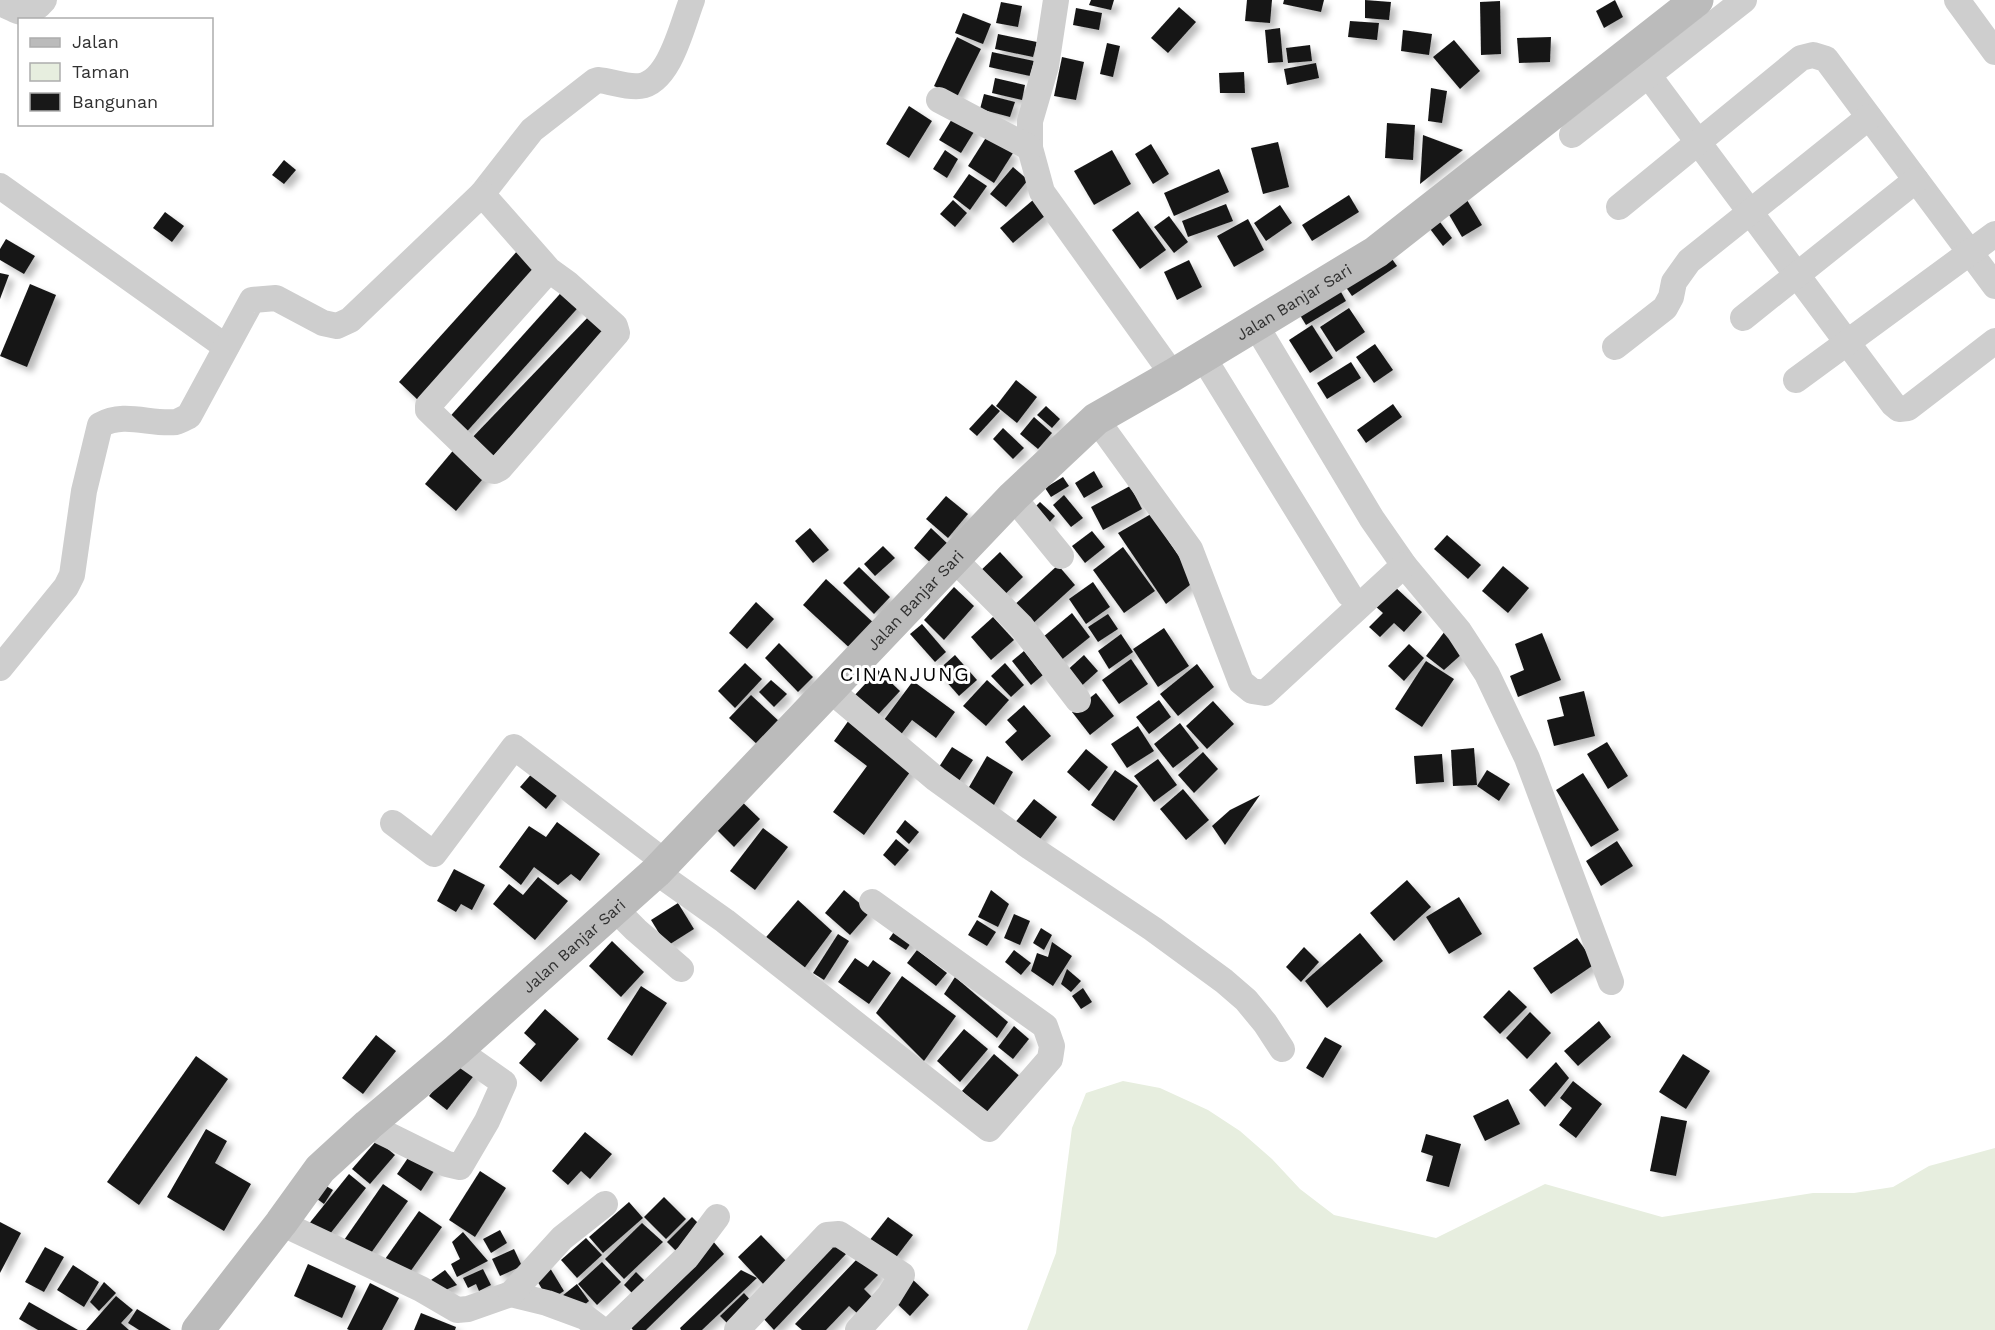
<svg xmlns="http://www.w3.org/2000/svg" width="1995" height="1330" font-family="'Work Sans',sans-serif">
<style>
.green{fill:#e7eedf}
.building{fill:#181818;filter:url(#shadow)}
.lines{fill:none;stroke-linecap:round;stroke-linejoin:round}
.street{stroke:#cecece;stroke-width:26}
.secondary{stroke:#bbb;stroke-width:33}
.labels{text-anchor:middle;dominant-baseline:central;stroke-width:6;stroke-linejoin:round;paint-order:stroke}
.street-label{font-size:16px;fill:#313131;stroke:#fff}
.quarter-label{font-size:20px;letter-spacing:1.5px;fill:#000;stroke:#fff}
</style>
<defs>
<filter id="shadow"><feDropShadow dx="5.5" dy="5.5" stdDeviation="3" flood-color="#0004"/></filter>
</defs>
<rect width="100%" height="100%" fill="#fff"/>
<polygon class="green" points="1123,1081 1160,1088 1208,1110 1240,1131 1272,1159 1300,1189 1334,1215 1436,1238 1545,1184 1662,1217 1813,1193 1854,1193 1893,1187 1929,1166 1995,1148 1995,1330 1027,1330 1056,1253 1072,1128 1086,1093"/>
<g class="building">
<polygon points="1091,0 1114,0 1111,10 1089,5"/>
<polygon points="1247,0 1272,0 1270,23 1245,21"/>
<polygon points="1284,0 1324,0 1321,12 1283,4"/>
<polygon points="1365,0 1391,2 1389,20 1365,18"/>
<polygon points="1615,0 1623,17 1604,28 1596,11"/>
<polygon points="1500,1 1501,54 1481,55 1480,2"/>
<polygon points="1001,2 1022,6 1018,27 996,23"/>
<polygon points="1179,7 1196,22 1168,53 1151,38"/>
<polygon points="1076,8 1102,13 1099,30 1073,25"/>
<polygon points="963,13 991,24 983,44 955,33"/>
<polygon points="1350,21 1379,23 1377,40 1348,37"/>
<polygon points="1280,28 1283,62 1268,63 1265,30"/>
<polygon points="1403,30 1432,34 1429,55 1401,51"/>
<polygon points="998,34 1037,42 1033,57 995,49"/>
<polygon points="957,37 981,49 957,97 934,86"/>
<polygon points="1551,37 1550,62 1519,63 1517,38"/>
<polygon points="1454,40 1480,71 1460,89 1433,57"/>
<polygon points="1107,43 1120,46 1113,77 1100,74"/>
<polygon points="1310,45 1312,61 1288,63 1286,48"/>
<polygon points="992,52 1034,61 1030,76 989,67"/>
<polygon points="1062,57 1084,62 1076,100 1054,96"/>
<polygon points="1316,63 1319,78 1287,85 1284,69"/>
<polygon points="1244,72 1245,93 1220,93 1219,73"/>
<polygon points="995,78 1025,85 1022,100 992,93"/>
<polygon points="1431,88 1447,91 1442,123 1428,121"/>
<polygon points="984,94 1015,102 1010,117 980,109"/>
<polygon points="909,106 932,121 909,158 886,144"/>
<polygon points="955,114 977,127 961,153 939,140"/>
<polygon points="1387,123 1415,125 1413,160 1385,158"/>
<polygon points="1423,135 1463,150 1420,184"/>
<polygon points="987,136 1013,153 994,183 968,166"/>
<polygon points="1278,142 1289,187 1263,194 1251,148"/>
<polygon points="1151,144 1169,174 1153,184 1135,154"/>
<polygon points="945,150 958,159 947,178 933,169"/>
<polygon points="1112,150 1131,184 1094,205 1074,171"/>
<polygon points="284,160 296,170 284,184 272,175"/>
<polygon points="1013,167 1028,180 1006,207 990,194"/>
<polygon points="1219,169 1229,192 1174,216 1164,193"/>
<polygon points="969,174 987,186 970,210 953,197"/>
<polygon points="1349,195 1359,212 1312,241 1302,225"/>
<polygon points="1464,195 1482,225 1462,237 1444,206"/>
<polygon points="953,200 967,213 955,227 940,214"/>
<polygon points="1033,200 1046,215 1013,243 1000,228"/>
<polygon points="1226,204 1233,221 1188,237 1182,221"/>
<polygon points="1280,205 1292,223 1266,241 1254,223"/>
<polygon points="1138,211 1166,250 1140,269 1112,230"/>
<polygon points="165,212 184,226 172,242 153,228"/>
<polygon points="1434,214 1452,238 1443,246 1424,221"/>
<polygon points="1169,216 1188,242 1174,253 1154,227"/>
<polygon points="1248,219 1264,250 1234,267 1217,236"/>
<polygon points="6,239 35,256 24,274 0,260 0,249"/>
<polygon points="519,249 539,267 419,401 399,382"/>
<polygon points="1387,252 1397,266 1352,296 1343,283"/>
<polygon points="1189,260 1202,287 1177,300 1164,272"/>
<polygon points="0,273 9,275 0,299"/>
<polygon points="1336,283 1346,301 1306,325 1295,307"/>
<polygon points="30,284 56,295 27,367 0,356"/>
<polygon points="567,286 584,301 462,437 445,422"/>
<polygon points="1349,308 1365,332 1336,352 1320,327"/>
<polygon points="591,314 610,333 487,462 467,443"/>
<polygon points="1312,325 1333,358 1310,373 1289,340"/>
<polygon points="1375,344 1393,370 1374,383 1356,357"/>
<polygon points="1351,362 1361,378 1327,399 1317,383"/>
<polygon points="1016,380 1037,397 1017,423 996,406"/>
<polygon points="992,404 1000,411 977,436 969,429"/>
<polygon points="1393,404 1402,417 1366,443 1357,430"/>
<polygon points="1046,406 1060,419 1052,428 1037,415"/>
<polygon points="1034,417 1052,433 1038,449 1020,434"/>
<polygon points="1003,428 1024,448 1013,459 993,439"/>
<polygon points="456,447 487,474 456,511 425,484"/>
<polygon points="1094,471 1103,487 1084,498 1075,483"/>
<polygon points="1063,477 1069,486 1051,497 1045,488"/>
<polygon points="1130,486 1142,509 1103,530 1091,507"/>
<polygon points="1064,495 1083,518 1071,527 1053,505"/>
<polygon points="946,496 968,514 948,538 926,519"/>
<polygon points="1040,502 1055,516 1047,525 1032,510"/>
<polygon points="1151,514 1195,581 1166,604 1118,533"/>
<polygon points="810,528 829,550 813,563 795,541"/>
<polygon points="931,528 949,545 932,564 914,548"/>
<polygon points="1092,531 1105,547 1085,563 1072,546"/>
<polygon points="1447,535 1481,565 1468,579 1434,549"/>
<polygon points="883,546 895,558 875,576 864,564"/>
<polygon points="1123,547 1155,591 1124,613 1093,570"/>
<polygon points="1000,552 1023,577 999,600 976,575"/>
<polygon points="1058,565 1075,585 1029,627 1012,607"/>
<polygon points="1503,566 1529,588 1508,613 1482,591"/>
<polygon points="859,567 890,597 874,614 843,583"/>
<polygon points="826,579 877,626 854,652 803,605"/>
<polygon points="1093,582 1110,607 1086,624 1069,599"/>
<polygon points="1394,586 1422,612 1404,632 1394,623 1380,637 1369,627 1383,613 1375,606"/>
<polygon points="954,587 974,606 944,640 924,620"/>
<polygon points="756,602 774,619 747,649 729,633"/>
<polygon points="1072,613 1090,637 1055,665 1037,642"/>
<polygon points="1108,614 1118,629 1098,642 1088,627"/>
<polygon points="993,617 1014,640 991,660 971,637"/>
<polygon points="922,624 946,652 935,662 910,634"/>
<polygon points="1164,628 1189,666 1158,687 1133,649"/>
<polygon points="1445,631 1463,653 1444,670 1426,656"/>
<polygon points="1542,633 1561,680 1518,697 1510,676 1524,670 1515,644"/>
<polygon points="1121,634 1133,652 1109,669 1098,651"/>
<polygon points="779,643 813,677 798,692 765,658"/>
<polygon points="1409,644 1424,658 1404,681 1388,666"/>
<polygon points="1024,651 1043,675 1031,685 1012,661"/>
<polygon points="955,655 977,680 959,696 937,671"/>
<polygon points="1084,655 1098,671 1077,690 1063,674"/>
<polygon points="1131,659 1148,684 1119,704 1102,680"/>
<polygon points="1426,661 1454,679 1422,727 1395,709"/>
<polygon points="745,663 762,679 735,708 718,691"/>
<polygon points="1005,663 1024,685 1011,697 991,676"/>
<polygon points="1197,664 1214,687 1178,716 1160,694"/>
<polygon points="878,670 900,691 875,718 853,697"/>
<polygon points="771,680 787,694 774,707 759,692"/>
<polygon points="987,680 1009,700 986,726 963,706"/>
<polygon points="913,681 955,712 936,738 912,720 899,737 881,724"/>
<polygon points="1584,691 1595,736 1554,746 1547,720 1564,716 1559,697"/>
<polygon points="1096,693 1114,716 1090,735 1072,712"/>
<polygon points="751,695 782,724 760,747 729,718"/>
<polygon points="1159,700 1171,717 1149,734 1136,717"/>
<polygon points="1213,701 1234,724 1207,749 1186,726"/>
<polygon points="1024,705 1051,736 1022,761 1005,742 1017,731 1007,720"/>
<polygon points="849,720 913,768 864,835 833,812 867,766 834,741"/>
<polygon points="1180,723 1199,748 1173,768 1154,744"/>
<polygon points="1138,726 1154,751 1127,768 1111,744"/>
<polygon points="1607,742 1628,776 1608,789 1587,754"/>
<polygon points="952,747 973,760 955,787 935,773"/>
<polygon points="1474,748 1477,785 1453,786 1451,750"/>
<polygon points="1086,749 1108,767 1089,791 1067,772"/>
<polygon points="1203,752 1218,769 1194,793 1178,775"/>
<polygon points="1442,754 1444,782 1416,784 1414,756"/>
<polygon points="987,756 1013,772 991,810 965,794"/>
<polygon points="1158,759 1177,785 1154,802 1134,776"/>
<polygon points="1115,770 1138,786 1114,821 1091,805"/>
<polygon points="1487,770 1510,784 1499,801 1477,786"/>
<polygon points="534,771 559,793 546,809 520,787"/>
<polygon points="1583,773 1619,830 1591,847 1556,790"/>
<polygon points="1183,789 1209,820 1186,840 1160,809"/>
<polygon points="1260,795 1225,845 1212,826 1230,810"/>
<polygon points="736,796 760,819 734,847 710,823"/>
<polygon points="1034,799 1057,817 1037,843 1014,824"/>
<polygon points="905,820 919,832 909,844 896,832"/>
<polygon points="557,822 600,854 580,881 571,874 558,885 534,867 521,885 499,867 529,826 546,837"/>
<polygon points="763,828 788,847 755,890 730,871"/>
<polygon points="896,839 909,850 895,866 883,855"/>
<polygon points="1617,841 1633,866 1601,886 1586,861"/>
<polygon points="454,869 485,885 472,910 461,904 456,912 437,901"/>
<polygon points="538,877 568,901 535,940 493,904 509,884 523,895"/>
<polygon points="1407,880 1431,907 1394,941 1370,913"/>
<polygon points="844,890 870,912 850,935 825,913"/>
<polygon points="991,890 1009,904 998,927 978,917"/>
<polygon points="1459,897 1482,934 1449,954 1426,917"/>
<polygon points="798,900 832,931 797,978 761,943"/>
<polygon points="678,903 694,929 667,946 651,920"/>
<polygon points="1014,914 1030,921 1020,945 1004,938"/>
<polygon points="977,920 996,932 987,946 968,935"/>
<polygon points="1041,928 1052,935 1044,950 1033,943"/>
<polygon points="896,929 913,940 906,950 889,939"/>
<polygon points="1360,933 1383,961 1327,1008 1305,981"/>
<polygon points="838,934 849,941 824,980 813,973"/>
<polygon points="1577,938 1595,964 1551,994 1533,968"/>
<polygon points="612,941 644,972 621,997 589,966"/>
<polygon points="1052,942 1072,956 1053,986 1031,971 1037,953 1048,957"/>
<polygon points="1304,947 1319,962 1301,982 1286,967"/>
<polygon points="917,950 947,973 936,986 907,963"/>
<polygon points="1014,950 1031,963 1021,975 1005,962"/>
<polygon points="855,958 868,967 873,960 891,973 869,1004 838,982"/>
<polygon points="1067,969 1081,981 1071,992 1061,984"/>
<polygon points="902,976 956,1016 924,1061 876,1013"/>
<polygon points="955,977 1008,1022 997,1038 944,994"/>
<polygon points="641,986 667,1003 632,1056 607,1039"/>
<polygon points="1083,988 1092,1002 1081,1009 1072,996"/>
<polygon points="1509,990 1527,1007 1500,1034 1483,1017"/>
<polygon points="545,1009 579,1039 541,1082 519,1063 536,1044 524,1033"/>
<polygon points="1530,1012 1551,1033 1527,1059 1506,1038"/>
<polygon points="1599,1021 1611,1037 1578,1066 1564,1051"/>
<polygon points="1014,1026 1029,1039 1013,1059 998,1047"/>
<polygon points="964,1029 988,1049 960,1082 937,1061"/>
<polygon points="376,1035 396,1051 363,1094 342,1078"/>
<polygon points="1325,1037 1342,1046 1323,1078 1306,1068"/>
<polygon points="994,1054 1022,1078 989,1115 962,1091"/>
<polygon points="1683,1054 1710,1071 1686,1109 1659,1092"/>
<polygon points="196,1056 228,1079 139,1205 107,1182"/>
<polygon points="458,1059 476,1073 447,1110 429,1096"/>
<polygon points="1556,1062 1569,1078 1545,1107 1529,1090"/>
<polygon points="1573,1081 1602,1104 1576,1138 1559,1125 1572,1108 1560,1098"/>
<polygon points="1508,1099 1520,1124 1485,1141 1473,1116"/>
<polygon points="1661,1116 1687,1121 1676,1176 1650,1171"/>
<polygon points="206,1129 227,1141 215,1163 251,1184 224,1231 167,1197"/>
<polygon points="585,1132 612,1154 590,1179 581,1171 568,1185 552,1171"/>
<polygon points="1426,1134 1461,1144 1449,1187 1426,1181 1433,1156 1421,1152"/>
<polygon points="377,1140 395,1155 370,1184 352,1169"/>
<polygon points="414,1149 438,1165 421,1191 397,1174"/>
<polygon points="480,1171 506,1188 475,1237 449,1220"/>
<polygon points="349,1174 366,1188 326,1239 308,1225"/>
<polygon points="321,1183 333,1190 324,1204 313,1196"/>
<polygon points="383,1184 408,1201 366,1260 342,1243"/>
<polygon points="664,1197 686,1219 666,1239 644,1217"/>
<polygon points="629,1202 643,1218 603,1253 589,1237"/>
<polygon points="419,1211 442,1227 405,1279 383,1262"/>
<polygon points="692,1217 702,1227 677,1252 667,1242"/>
<polygon points="888,1217 913,1235 894,1260 869,1241"/>
<polygon points="0,1222 21,1233 0,1273"/>
<polygon points="642,1223 663,1242 624,1279 605,1259"/>
<polygon points="500,1230 507,1243 491,1253 483,1239"/>
<polygon points="463,1232 488,1261 457,1277 451,1264 460,1259 452,1242"/>
<polygon points="761,1235 788,1263 765,1286 738,1257"/>
<polygon points="586,1238 602,1255 577,1278 561,1260"/>
<polygon points="712,1240 724,1254 646,1330 633,1330 627,1323"/>
<polygon points="832,1242 846,1254 774,1330 762,1317"/>
<polygon points="45,1247 64,1257 44,1292 25,1282"/>
<polygon points="514,1249 522,1266 500,1276 492,1259"/>
<polygon points="857,1259 881,1272 864,1289 873,1298 858,1314 849,1306 826,1330 802,1330 795,1324"/>
<polygon points="602,1262 621,1282 597,1305 578,1284"/>
<polygon points="547,1263 564,1291 549,1301 532,1272"/>
<polygon points="308,1264 356,1286 342,1318 294,1296"/>
<polygon points="73,1265 99,1282 84,1307 57,1290"/>
<polygon points="483,1269 491,1285 479,1291 476,1284 468,1288 463,1278"/>
<polygon points="445,1270 457,1285 441,1292 431,1280"/>
<polygon points="741,1270 757,1278 702,1330 681,1330 680,1328"/>
<polygon points="636,1272 645,1281 633,1294 624,1285"/>
<polygon points="909,1276 929,1295 910,1316 890,1297"/>
<polygon points="104,1282 116,1293 99,1311 90,1302"/>
<polygon points="370,1283 399,1298 382,1330 349,1330 347,1329"/>
<polygon points="577,1284 589,1301 576,1312 562,1296"/>
<polygon points="744,1293 753,1303 730,1326 720,1316"/>
<polygon points="116,1296 133,1310 121,1323 129,1330 86,1330"/>
<polygon points="29,1302 78,1330 38,1330 19,1319"/>
<polygon points="137,1309 171,1330 139,1330 128,1323"/>
<polygon points="421,1313 456,1327 455,1330 414,1330"/>
</g>
<g class="lines">
<g class="street">
<polyline points="1056,0 1046,66 1030,121 1030,148 1042,192 1173,375"/>
<polyline points="1957,0 1995,52"/>
<path d="M 0,3 C 21,12 27,20 44,0"/>
<polyline points="1631,52 1893,404 1899,409 1908,408 1995,341"/>
<polyline points="939,100 1030,148"/>
<polyline points="1572,135 1744,0"/>
<polyline points="0,186 226,347"/>
<path d="M 482,194 L 532,130 L 595,81 L 598,80 C 611,81 627,88 640,86 C 670,82 682,25 692,0"/>
<polyline points="1619,207 1801,58 1813,55 1826,59 1995,286"/>
<polyline points="1743,318 1916,180"/>
<polyline points="1255,324 1372,519 1404,565 1459,631 1487,674 1527,758 1611,982"/>
<polyline points="1615,347 1665,308 1671,297 1674,282 1689,261 1869,117"/>
<polyline points="1203,357 1349,594"/>
<polyline points="1796,380 1995,234"/>
<polyline points="1096,419 1190,549 1241,682 1252,691 1265,693 1404,565"/>
<polyline points="1013,497 1061,556"/>
<polyline points="954,559 1021,626 1078,700"/>
<path d="M 0,668 L 66,587 L 72,575 L 84,491 L 100,425 C 125,411 150,425 176,422 C 180,421 185,418 189,416 L 252,300 L 276,298 L 323,323 L 337,326 L 350,320 L 482,194 L 549,270 L 567,283 L 615,326 L 617,333 L 500,468 L 494,471 L 490,470 L 428,410 L 428,406 L 549,270"/>
<polyline points="829,689 936,779 1030,847 1153,929 1224,981 1246,1000 1265,1023 1282,1049"/>
<polyline points="393,823 434,854 514,747 665,862"/>
<polyline points="656,872 725,921 989,1129 1050,1059 1052,1046 1045,1026 872,902"/>
<polyline points="615,909 636,930 681,969"/>
<polyline points="368,1125 447,1164 460,1167 487,1121 504,1083 457,1050"/>
<polyline points="281,1223 421,1289 457,1310 468,1309 511,1294 547,1303 585,1317 602,1330"/>
<polyline points="511,1294 562,1238 605,1204"/>
<polyline points="611,1330 687,1257 717,1217"/>
<polyline points="737,1330 827,1235 839,1234 902,1275 889,1296 858,1330"/>
</g>
<path class="secondary" id="s1" d="M 198,1330 L 281,1223 L 320,1169 L 368,1125 L 457,1050 L 656,872 L 1013,497 L 1096,419 L 1173,375 L 1376,252 L 1697,0"/>
</g>
<g class="labels">
<g class="street-label">
<text stroke="none"><textPath href="#s1" startOffset="1512">Jalan Banjar Sari</textPath></text>
<text stroke="none"><textPath href="#s1" startOffset="1026">Jalan Banjar Sari</textPath></text>
<text stroke="none"><textPath href="#s1" startOffset="540">Jalan Banjar Sari</textPath></text>
</g>
<g class="quarter-label">
<text x="905" y="674">CINANJUNG</text>
</g>
</g>
<rect x="18" y="18" width="195" height="108" fill="#ffffff" stroke="#adadad" stroke-width="1.5"/>
<rect x="30" y="38" width="30" height="9" fill="#bbbbbb" stroke="#adadad" stroke-width="1.5"/>
<text x="72" y="48" font-size="18" fill="#313131">Jalan</text>
<rect x="30" y="63" width="30" height="18" fill="#e7eedf" stroke="#adadad" stroke-width="1.5"/>
<text x="72" y="78" font-size="18" fill="#313131">Taman</text>
<rect x="30" y="93" width="30" height="18" fill="#181818" stroke="#adadad" stroke-width="1.5"/>
<text x="72" y="108" font-size="18" fill="#313131">Bangunan</text>
</svg>
